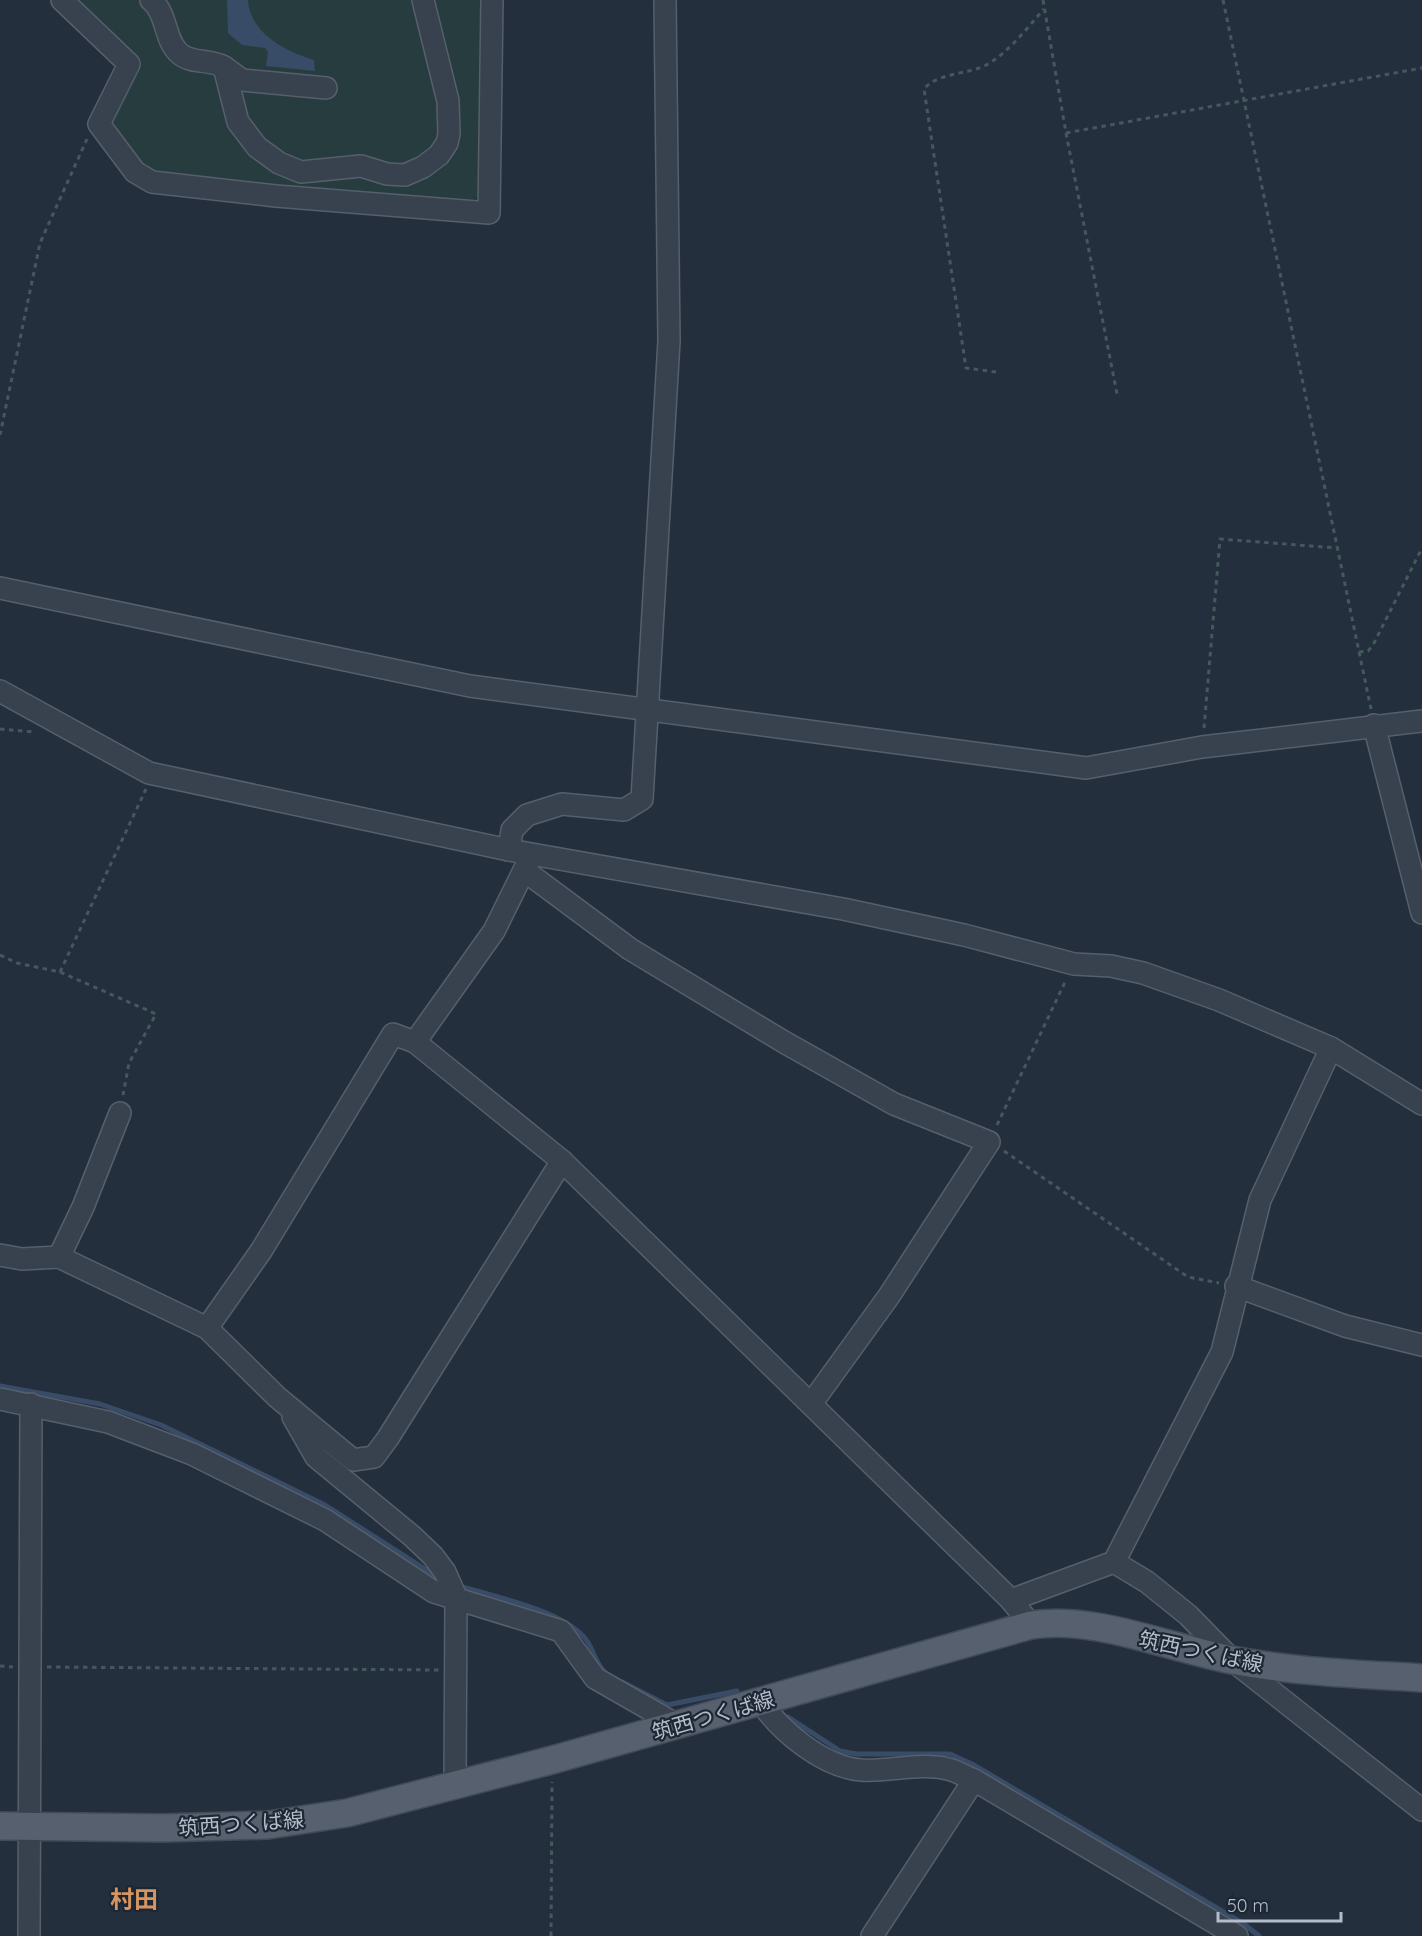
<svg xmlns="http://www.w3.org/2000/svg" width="1422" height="1936" font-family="Quicksand,'Noto Sans JP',sans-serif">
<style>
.green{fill:#263c3f}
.water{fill:#394c67}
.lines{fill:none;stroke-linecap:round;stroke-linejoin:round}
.stream{stroke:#394c67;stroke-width:5}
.minor-casing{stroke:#565f6c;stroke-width:24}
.major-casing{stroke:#414a57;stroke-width:30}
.path{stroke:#44595c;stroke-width:3;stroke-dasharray:4.5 4.5;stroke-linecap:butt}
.minor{stroke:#38414e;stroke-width:21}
.major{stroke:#56606e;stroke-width:27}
.labels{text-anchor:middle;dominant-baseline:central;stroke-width:4.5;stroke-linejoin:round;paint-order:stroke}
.street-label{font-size:21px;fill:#b4bcc9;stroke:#1d2633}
.quarter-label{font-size:24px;font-weight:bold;fill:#d59563;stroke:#1d2633}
</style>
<rect width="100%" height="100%" fill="#242f3e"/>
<polygon class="green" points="74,0 483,0 480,194 472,203 153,173 141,165 109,126 110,116 140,64"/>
<path class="water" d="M 227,0 L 248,0 C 250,34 287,52 314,60 L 315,71 L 266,66 L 268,52 L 265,48 L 242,45 L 228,33 Z"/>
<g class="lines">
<g class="stream">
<polyline points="0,1386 100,1404 161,1425 325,1505 442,1580"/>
<path d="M 459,1586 C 495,1597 557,1609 583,1636 C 593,1645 594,1662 604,1671"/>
<polyline points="622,1682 667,1705 737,1691"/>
<polyline points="788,1717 840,1751 856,1754 950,1754 972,1764 1244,1924 1259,1936"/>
</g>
<g class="minor-casing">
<g id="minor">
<polyline points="62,0 129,64 99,124 135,172 152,182 276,196 489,213 492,0"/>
<path d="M 151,0 C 168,14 164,41 180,54 C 192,64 211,59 224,67 L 238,122 L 257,147 L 279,163 L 301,172 L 361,166 L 387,174 L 405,175 L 423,167 L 439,155 L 447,143 L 449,134 L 448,101 L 423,0"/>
<polyline points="224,67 242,80 326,88"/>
<polyline points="0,588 470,686 1086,768 1202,747 1422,721"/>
<polyline points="0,691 149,773 509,850 843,909 964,935 1074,964 1111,966 1143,973 1219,1000 1331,1048 1422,1104"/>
<polyline points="1374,725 1422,913"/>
<polyline points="509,850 512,830 527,815 562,804 624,810 642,799 669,341 665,0"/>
<polyline points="525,871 630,949 784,1042 894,1104 989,1142 889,1296 811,1404"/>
<polyline points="415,1042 494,931 530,858"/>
<polyline points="0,1255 22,1259 59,1257 207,1328 277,1397 353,1460 374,1457 388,1438 562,1161"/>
<polyline points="59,1257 83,1207 120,1113"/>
<polyline points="1236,1286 1345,1326 1422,1345"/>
<polyline points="207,1328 261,1251 393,1034 415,1042 562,1161 1011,1600 1031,1625"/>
<polyline points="0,1399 108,1422 192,1454 325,1520 434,1592 561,1631 595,1678 677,1725"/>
<polyline points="293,1417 316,1457 412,1536 433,1556 445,1572 456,1597 455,1785"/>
<polyline points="1114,1562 1147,1582 1188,1615 1232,1660 1422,1810"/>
<polyline points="1011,1600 1114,1562 1222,1352 1260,1200 1331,1048"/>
<path d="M 760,1701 C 780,1731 823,1767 861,1770 C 890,1772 920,1762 948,1769 C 957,1771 966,1777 974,1780 L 1237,1936"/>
<polyline points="29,1936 31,1404"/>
<polyline points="872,1936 974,1780"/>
</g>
</g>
<g class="major-casing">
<path id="major" d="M 0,1826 L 164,1828 L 268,1825 L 347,1813 L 552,1760 L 1031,1625 C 1095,1615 1169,1648 1232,1660 C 1294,1672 1359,1674 1422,1678"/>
</g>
<g class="path">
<polyline points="1043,0 1066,133 1117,394"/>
<polyline points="1223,0 1371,709"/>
<polyline points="1066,133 1422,68"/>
<path d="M 996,372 L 966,368 L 924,89 C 938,72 969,75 988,64 C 1010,51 1027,28 1044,9"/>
<polyline points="0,435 40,243 87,139"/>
<polyline points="1359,652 1368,651 1373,645 1422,548"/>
<polyline points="1204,728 1220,539 1337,548"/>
<polyline points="0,729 34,732"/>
<polyline points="0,955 17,963 60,972 156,1014 129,1063 123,1095"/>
<polyline points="60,972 146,789"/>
<polyline points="997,1125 1066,980"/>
<polyline points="1004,1151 1188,1277 1219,1283"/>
<polyline points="0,1666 13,1667"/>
<polyline points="47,1667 439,1670"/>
<polyline points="551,1936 552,1782"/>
</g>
<use href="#minor" class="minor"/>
<use href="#major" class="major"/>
</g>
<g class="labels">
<g class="street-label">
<text transform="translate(1201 1651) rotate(12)">筑西つくば線</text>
<text transform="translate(713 1715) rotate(-16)">筑西つくば線</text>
<text transform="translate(241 1823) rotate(-4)">筑西つくば線</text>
</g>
<g class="quarter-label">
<text x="134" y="1899">村田</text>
</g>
</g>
<path d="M1218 1912v9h123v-9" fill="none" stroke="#b4bcc9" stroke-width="3"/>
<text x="1227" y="1912" font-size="18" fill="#b4bcc9" stroke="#1d2633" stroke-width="4.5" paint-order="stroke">50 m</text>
</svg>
